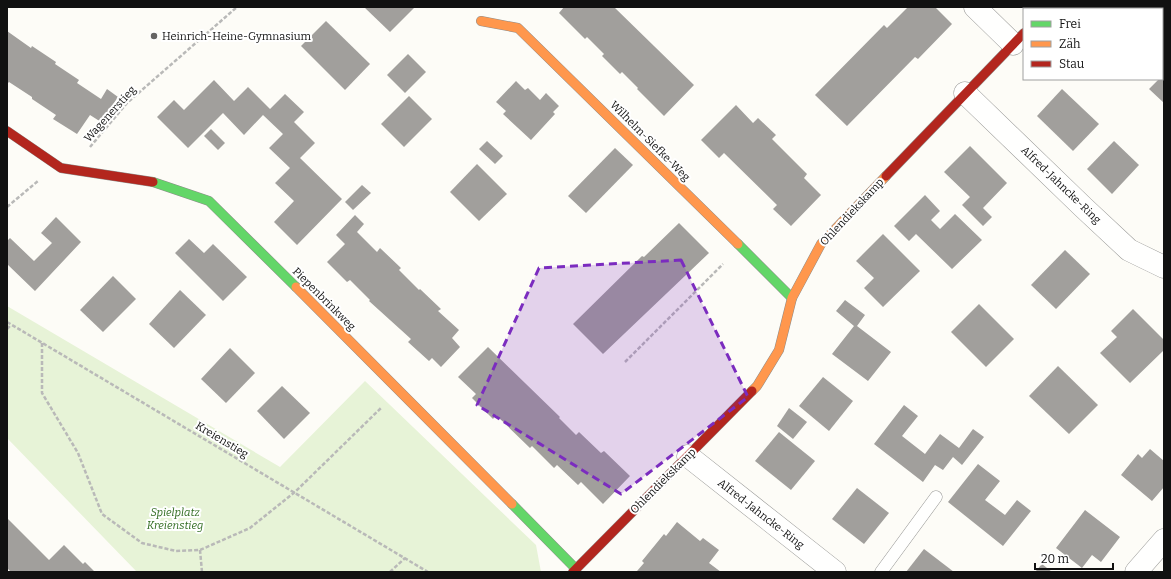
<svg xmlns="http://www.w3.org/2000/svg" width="1171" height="579" font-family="Bitter,serif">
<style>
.green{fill:#e7f3d7}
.building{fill:#a19f9c}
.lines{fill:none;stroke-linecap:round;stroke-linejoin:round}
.lane-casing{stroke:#979795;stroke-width:13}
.street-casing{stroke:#979795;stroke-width:23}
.fast-casing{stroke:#8e8d8b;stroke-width:10}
.slow-casing{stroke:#8e8d8b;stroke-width:10}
.jam-casing{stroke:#8e8d8b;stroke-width:10}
.path{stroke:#b9b9b8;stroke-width:2.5;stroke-dasharray:4 2;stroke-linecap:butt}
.lane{stroke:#fffffe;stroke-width:12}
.street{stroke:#fffffe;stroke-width:22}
.fast{stroke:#63d668;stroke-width:9}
.slow{stroke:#ff974d;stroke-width:9}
.jam{stroke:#b3261e;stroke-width:9}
.marked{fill:#7b2cbf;fill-opacity:0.2;stroke:#7b2cbf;stroke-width:3;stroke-dasharray:8 5;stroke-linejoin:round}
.poi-dot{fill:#646362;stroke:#fff;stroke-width:1.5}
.labels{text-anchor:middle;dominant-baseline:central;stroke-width:4;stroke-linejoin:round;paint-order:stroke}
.poi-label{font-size:11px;fill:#111;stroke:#fff;text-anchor:start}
.street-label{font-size:11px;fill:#111;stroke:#fff}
.park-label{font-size:11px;font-style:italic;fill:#2f6b1f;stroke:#fff}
</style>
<rect width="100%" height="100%" fill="#fdfcf7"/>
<polygon class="green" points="7,306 280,467 365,381 536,545 541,572 137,572 7,438"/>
<g class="building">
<polygon points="364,7 415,7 390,32"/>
<polygon points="564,7 614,7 694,85 664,116 637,89 638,88 622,72 620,74 602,56 604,54 587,37 585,39 559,13"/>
<polygon points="908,7 935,7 952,24 918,59 915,57 847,126 815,95 884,25 887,28"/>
<polygon points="1124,7 1164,7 1164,40 1162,42 1162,9 1126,9"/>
<polygon points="326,21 370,64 345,90 301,46"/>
<polygon points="7,31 31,48 32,46 56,62 55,64 79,80 77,83 101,99 107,89 118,97 101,122 90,115 77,134 53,119 56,115 32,99 32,97 9,82 7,84"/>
<polygon points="408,54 426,72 405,93 387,75"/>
<polygon points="1164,73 1164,103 1149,89 1159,79 1162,79 1162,76"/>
<polygon points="214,80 234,101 248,87 270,109 285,94 304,112 294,122 315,143 300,158 342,199 297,245 274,222 294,201 275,183 290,168 269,148 283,134 263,115 244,135 223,113 188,148 157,117 174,100 184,110"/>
<polygon points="516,81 525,90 528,88 540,100 546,93 559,106 553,112 555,114 531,140 503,114 506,111 496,102"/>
<polygon points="1062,89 1099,124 1073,151 1037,116"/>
<polygon points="409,96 432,119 404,147 381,124"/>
<polygon points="736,105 753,123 758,118 776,135 772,139 807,174 804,178 821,195 791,226 773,209 777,205 724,153 719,158 701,140"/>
<polygon points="211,129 225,143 218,150 204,136"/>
<polygon points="487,141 503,156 495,164 479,149"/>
<polygon points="1114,141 1139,165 1112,194 1087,169"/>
<polygon points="970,146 1007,183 983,208 992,217 983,226 962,205 970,197 944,172"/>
<polygon points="615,148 633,165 586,213 568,196"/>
<polygon points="477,164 507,194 479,221 450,192"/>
<polygon points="362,185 371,193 353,210 345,202"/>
<polygon points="925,195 940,211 931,220 940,229 955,214 982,240 952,269 916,234 909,241 894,226"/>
<polygon points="355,215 364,224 357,232 377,252 380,248 401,268 399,270 419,290 420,289 441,309 438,311 459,330 452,338 460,347 441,367 432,358 429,361 408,342 411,339 369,301 370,300 350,280 347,282 327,262 345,244 336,235"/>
<polygon points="56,217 81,242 35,291 7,264 7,241 10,238 34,261 52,243 41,233"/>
<polygon points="679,223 709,253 603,354 573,324 642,256 644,257"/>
<polygon points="883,234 920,271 883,307 864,288 874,278 856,261"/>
<polygon points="189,239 204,253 213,244 247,277 223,301 175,253"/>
<polygon points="1065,250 1090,274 1056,309 1031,285"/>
<polygon points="113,276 136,299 103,332 80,310"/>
<polygon points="180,290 206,315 174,348 149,324"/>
<polygon points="845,300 865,315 857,326 891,352 868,381 832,354 854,326 836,311"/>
<polygon points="979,304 1014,339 986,367 951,332"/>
<polygon points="1133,309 1164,340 1164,350 1130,383 1100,353 1117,337 1111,331"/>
<polygon points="488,347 560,417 559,418 576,435 579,432 601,453 604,451 630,476 603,504 581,482 578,485 557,465 554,468 532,446 530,448 496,415 493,419 472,398 476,394 458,377"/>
<polygon points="230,348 255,373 226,403 201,379"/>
<polygon points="1058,366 1098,405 1069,434 1029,396"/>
<polygon points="823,377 853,401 829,431 799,406"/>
<polygon points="282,386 310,413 284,439 257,411"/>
<polygon points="904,405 918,416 902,436 925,454 940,434 959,448 973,429 984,437 962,465 953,457 943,470 935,465 923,482 874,444"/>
<polygon points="789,408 807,422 793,439 777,426"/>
<polygon points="779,432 815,461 791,490 755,461"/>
<polygon points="1150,449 1164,461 1164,487 1152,501 1121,475 1138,454 1142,458"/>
<polygon points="978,464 1000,481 985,500 1005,515 1017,500 1031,511 1003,546 948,502"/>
<polygon points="857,488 889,513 864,544 832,519"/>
<polygon points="1085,510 1120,537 1101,562 1092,555 1082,568 1056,548"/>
<polygon points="8,519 49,560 64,545 83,564 85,562 95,572 11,572 7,568 7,521"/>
<polygon points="677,522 700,541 703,538 719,550 709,563 721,572 637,571 644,563 642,561 664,534 666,536"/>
<polygon points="924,549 954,572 906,572"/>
<polygon points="1042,564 1052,572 1035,572"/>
</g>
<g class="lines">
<g class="lane-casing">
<polyline id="lane" points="881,572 936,497"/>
</g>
<g class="street-casing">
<g id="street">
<polyline points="975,7 1013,44"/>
<polyline points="1047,9 1049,7"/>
<polyline points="965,93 1083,207 1129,250 1164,267"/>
<polyline points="688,456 835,572"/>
<polyline points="1136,572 1164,540"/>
</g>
</g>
<g class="fast-casing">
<g id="fast">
<polyline points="153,182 209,201 296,287"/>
<polyline points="738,244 792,298"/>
<polyline points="512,504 576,569"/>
</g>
</g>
<g class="slow-casing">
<g id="slow">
<polyline points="481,21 518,28 738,244"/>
<polyline points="296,287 512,504"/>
<polyline points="752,391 757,386 779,350 792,298 821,244 886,176"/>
</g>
</g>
<g class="jam-casing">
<g id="jam">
<polyline points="7,131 61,168 153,182"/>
<polyline points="886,176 1024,33"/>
<polyline points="573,572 752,391"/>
</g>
</g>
<g class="path">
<polyline points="90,147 127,103 237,7"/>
<polyline points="7,207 38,181"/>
<polyline points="7,322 428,572"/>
<polyline points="7,329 11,325"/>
<polyline points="42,343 42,393 78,453 102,514 142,543 176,551 200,550 250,528 295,492 382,407"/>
<polyline points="625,362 723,264"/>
<polyline points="200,550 202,572"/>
<polyline points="390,572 405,558"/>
</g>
<use href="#lane" class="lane"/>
<use href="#street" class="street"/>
<use href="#fast" class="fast"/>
<use href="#slow" class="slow"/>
<use href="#jam" class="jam"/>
</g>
<path class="marked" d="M 681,260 L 748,397 L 621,494 L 477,405 L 539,268 Z"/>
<circle class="poi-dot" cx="154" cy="36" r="4"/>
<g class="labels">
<g class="poi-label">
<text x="162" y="36">Heinrich-Heine-Gymnasium</text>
</g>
<g class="street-label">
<text transform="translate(110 114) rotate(-48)">Wagenerstieg</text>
<text transform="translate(650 141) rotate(45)">Wilhelm-Siefke-Weg</text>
<text transform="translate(1061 185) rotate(44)">Alfred-Jahncke-Ring</text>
<text transform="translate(852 212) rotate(-47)">Ohlendiekskamp</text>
<text transform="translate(324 299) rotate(45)">Piepenbrinkweg</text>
<text transform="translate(222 440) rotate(31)">Kreienstieg</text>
<text transform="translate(663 481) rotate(-45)">Ohlendiekskamp</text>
<text transform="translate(761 514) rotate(38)">Alfred-Jahncke-Ring</text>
</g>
<g class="park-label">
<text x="175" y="512">Spielplatz<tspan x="175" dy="13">Kreienstieg</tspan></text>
</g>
</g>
<rect width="1171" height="579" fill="none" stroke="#111111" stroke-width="16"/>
<rect x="1023" y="8" width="140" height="72" fill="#ffffff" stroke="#a0a0a0"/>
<rect x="1031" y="21" width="20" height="6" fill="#63d668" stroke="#a0a0a0"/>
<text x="1059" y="28" font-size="12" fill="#111111">Frei</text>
<rect x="1031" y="41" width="20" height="6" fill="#ff974d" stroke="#a0a0a0"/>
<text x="1059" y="48" font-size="12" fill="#111111">Zäh</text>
<rect x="1031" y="61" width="20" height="6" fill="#b3261e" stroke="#a0a0a0"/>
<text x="1059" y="68" font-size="12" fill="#111111">Stau</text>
<path d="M1035 563v6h78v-6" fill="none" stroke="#111111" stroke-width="2"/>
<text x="1041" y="563" font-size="12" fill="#111111" stroke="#ffffff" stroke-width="3" paint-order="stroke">20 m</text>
</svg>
